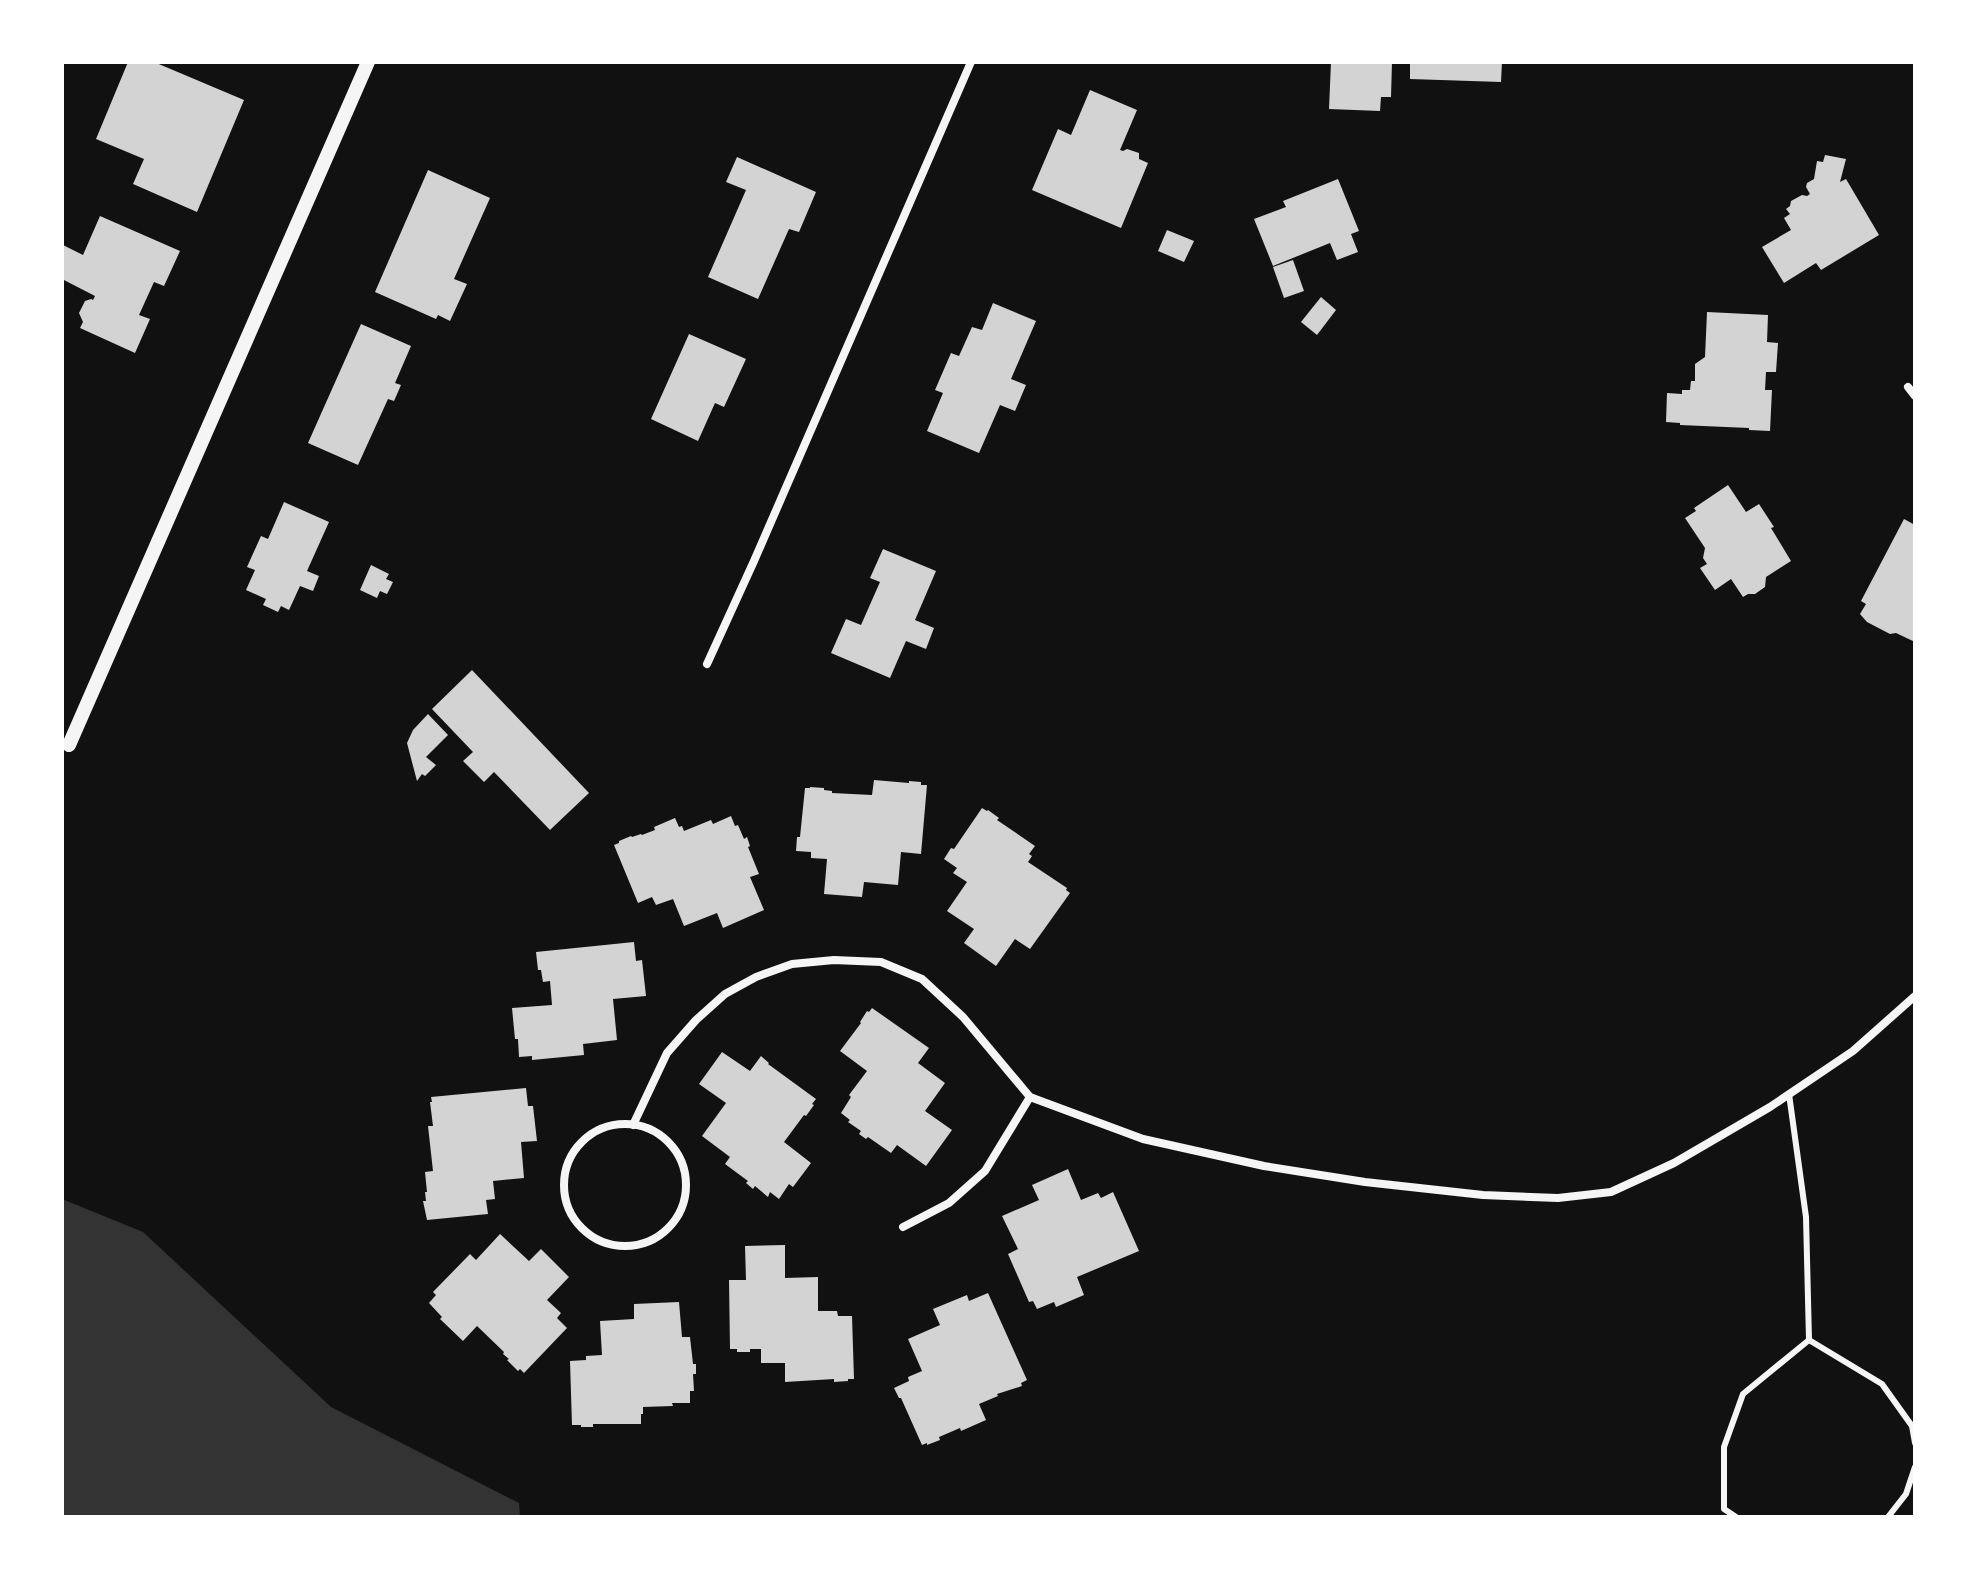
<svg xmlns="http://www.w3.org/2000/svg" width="1977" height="1579" font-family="Quicksand,sans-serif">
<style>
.water{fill:#333}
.building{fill:#d3d3d3}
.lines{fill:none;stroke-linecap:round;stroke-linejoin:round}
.service{stroke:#f5f5f5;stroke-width:6}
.minor{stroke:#f5f5f5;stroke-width:8}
.tertiary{stroke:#f5f5f5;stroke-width:14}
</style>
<rect width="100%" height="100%" fill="#111"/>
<polygon class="water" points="62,1199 143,1232 331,1407 519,1503 520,1517 62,1517"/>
<g class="building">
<polygon points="128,62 154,62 244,100 197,212 133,184 144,159 96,139"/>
<polygon points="1331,62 1392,62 1391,97 1381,97 1380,111 1329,109"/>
<polygon points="1410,62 1502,62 1501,82 1410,79"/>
<polygon points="1090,90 1137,110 1120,150 1123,151 1127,149 1139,153 1139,159 1148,163 1121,228 1032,190 1058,129 1071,135"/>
<polygon points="1825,155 1846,159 1840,182 1846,179 1879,235 1821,270 1816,263 1784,283 1762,247 1791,230 1784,218 1790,214 1786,209 1790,206 1791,201 1802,195 1807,196 1810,194 1806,187 1807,183 1814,179 1817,161 1823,162"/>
<polygon points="737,157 816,192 799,232 789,229 758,299 708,277 746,190 726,182"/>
<polygon points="428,170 490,198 454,279 467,284 450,321 438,315 436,319 375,292"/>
<polygon points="1338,179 1359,231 1351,234 1358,252 1337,260 1330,243 1273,266 1254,219 1286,207 1283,201"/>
<polygon points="100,216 180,251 164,286 154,282 139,315 150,319 135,353 80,328 83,322 79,313 85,301 91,299 93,300 95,296 62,279 63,245 83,255"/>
<polygon points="1167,230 1194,241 1184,262 1158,251"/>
<polygon points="1293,260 1304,291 1284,298 1273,267"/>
<polygon points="1321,297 1336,310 1317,335 1301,322"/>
<polygon points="993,303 1036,321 1011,379 1026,385 1015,411 1000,405 979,453 927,431 943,393 935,390 951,353 959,356 972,327 982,330"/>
<polygon points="1707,312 1768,315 1767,342 1778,343 1776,372 1766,372 1765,390 1772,390 1770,431 1749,430 1749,428 1680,425 1680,423 1666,422 1667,393 1682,394 1682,390 1690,390 1691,381 1695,381 1695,364 1705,357"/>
<polygon points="361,324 411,346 395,383 401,385 394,401 388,399 358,465 308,443"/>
<polygon points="689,334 746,359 724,407 715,403 698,441 651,419"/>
<polygon points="1728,485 1746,512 1759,504 1774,527 1771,528 1791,561 1766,577 1765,587 1755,594 1748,594 1743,597 1731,579 1715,590 1700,568 1707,564 1703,558 1705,548 1685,518 1696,511 1694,508"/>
<polygon points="284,502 329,522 307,571 319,576 313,591 300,586 289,610 281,606 278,612 263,605 266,599 246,590 255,570 247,567 261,536 268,539"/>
<polygon points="1904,519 1915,525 1915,642 1896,633 1890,634 1867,622 1860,614 1866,604 1861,601"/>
<polygon points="883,549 936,571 915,620 934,628 926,649 906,641 890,678 831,653 846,619 861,625 880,582 870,578"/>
<polygon points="371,565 389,574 386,579 393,582 387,594 380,591 377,598 360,590"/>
<polygon points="472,670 589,793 550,830 494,772 484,782 463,761 473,752 432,709"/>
<polygon points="428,714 448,735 426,757 436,765 425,776 422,774 417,781 407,743 413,730"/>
<polygon points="874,780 909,783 909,781 921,782 921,785 927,785 921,854 901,852 898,885 864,882 862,897 824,894 827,859 811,858 811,852 796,851 797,837 800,837 805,788 810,788 810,787 824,788 824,790 832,791 832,793 872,795"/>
<polygon points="982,808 987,811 988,810 999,818 997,820 1035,846 1029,854 1032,856 1028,862 1067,888 1066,890 1070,893 1030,949 1015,939 996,966 964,943 974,929 947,911 967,882 953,873 957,868 944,859 951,848 954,849"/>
<polygon points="731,816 735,826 738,825 744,839 747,837 750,846 748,847 759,874 750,877 764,910 723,928 717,913 684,926 673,899 656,905 652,897 638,903 614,845 619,843 619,841 631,836 632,837 641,834 642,835 655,830 654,827 675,818 679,827 682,826 684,831 711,820 713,824"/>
<polygon points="634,942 636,961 642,960 646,996 613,999 617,1040 583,1044 584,1055 532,1060 532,1056 519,1057 518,1039 515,1039 512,1008 552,1005 550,981 543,982 541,970 538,970 536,952"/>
<polygon points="872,1008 929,1048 918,1063 945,1083 925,1111 952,1130 926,1166 897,1145 891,1153 868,1137 866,1139 859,1134 861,1131 848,1122 850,1120 841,1113 851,1097 849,1095 867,1071 840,1051 861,1023 860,1022 867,1011 869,1012"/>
<polygon points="722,1052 750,1071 761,1056 769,1063 768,1064 816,1099 812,1104 814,1105 806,1116 804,1115 784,1142 811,1163 793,1187 789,1184 779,1199 770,1192 768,1197 755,1186 753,1189 746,1183 748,1181 725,1164 730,1157 702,1136 726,1103 699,1084"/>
<polygon points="526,1088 528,1106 533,1106 537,1141 521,1142 524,1178 493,1181 495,1199 486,1200 488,1214 427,1220 423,1201 426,1201 425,1192 427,1192 425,1172 433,1171 428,1126 433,1126 430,1102 432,1102 431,1097"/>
<polygon points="1068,1169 1081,1200 1098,1193 1101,1198 1113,1192 1139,1251 1077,1277 1084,1295 1056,1307 1054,1302 1037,1309 1033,1301 1029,1302 1008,1254 1018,1249 1002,1216 1039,1200 1032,1185"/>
<polygon points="500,1234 529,1261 541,1249 569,1277 547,1300 561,1313 557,1318 567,1328 524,1373 520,1369 518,1371 507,1360 509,1359 503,1354 504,1352 477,1326 463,1341 440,1319 442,1317 429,1303 436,1295 433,1292 470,1254 476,1260"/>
<polygon points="785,1245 785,1278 818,1277 818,1311 837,1311 838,1316 852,1316 854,1379 848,1379 848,1381 834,1382 834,1379 785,1382 785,1363 761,1363 761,1349 750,1349 750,1352 737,1352 737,1349 730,1349 729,1280 746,1280 745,1246"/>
<polygon points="988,1293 1027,1380 1021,1383 1022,1386 997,1394 998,1396 979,1404 986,1420 961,1431 960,1428 939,1437 940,1440 927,1445 927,1443 922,1445 901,1398 899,1398 894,1388 909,1381 908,1377 922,1371 908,1339 940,1325 933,1309 967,1295 969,1301"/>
<polygon points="679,1302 682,1337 690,1337 693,1364 696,1364 696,1374 693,1374 694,1391 690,1391 690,1403 672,1403 673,1406 643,1407 643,1414 641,1414 641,1424 593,1424 593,1427 581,1427 581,1425 572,1425 570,1361 586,1360 586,1356 602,1355 600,1321 634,1319 634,1304"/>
</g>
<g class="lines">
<g class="service">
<polyline points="1789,1094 1806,1217 1809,1340"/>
<polyline points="1809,1340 1882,1384 1912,1426 1915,1443"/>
<polyline points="1736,1517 1724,1509 1724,1447 1743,1394 1809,1340"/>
<polyline points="1888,1517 1906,1494 1915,1467"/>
</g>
<g class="minor">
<polyline points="1908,387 1915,396"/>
<polyline points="707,664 754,561 971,62"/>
<circle cx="625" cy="1185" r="61"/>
<polyline points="633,1125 667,1053 696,1020 725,994 756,977 792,964 834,960 881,962 922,979 963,1017 1030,1097 1143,1139 1264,1166 1365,1182 1483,1195 1558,1198 1611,1192 1674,1163 1770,1107 1853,1051 1915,996"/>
<polyline points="903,1227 949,1203 985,1171 1030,1097"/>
</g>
<polyline class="tertiary" points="69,745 368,62"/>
</g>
<rect width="1977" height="1579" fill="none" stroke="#ffffff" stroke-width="128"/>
</svg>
